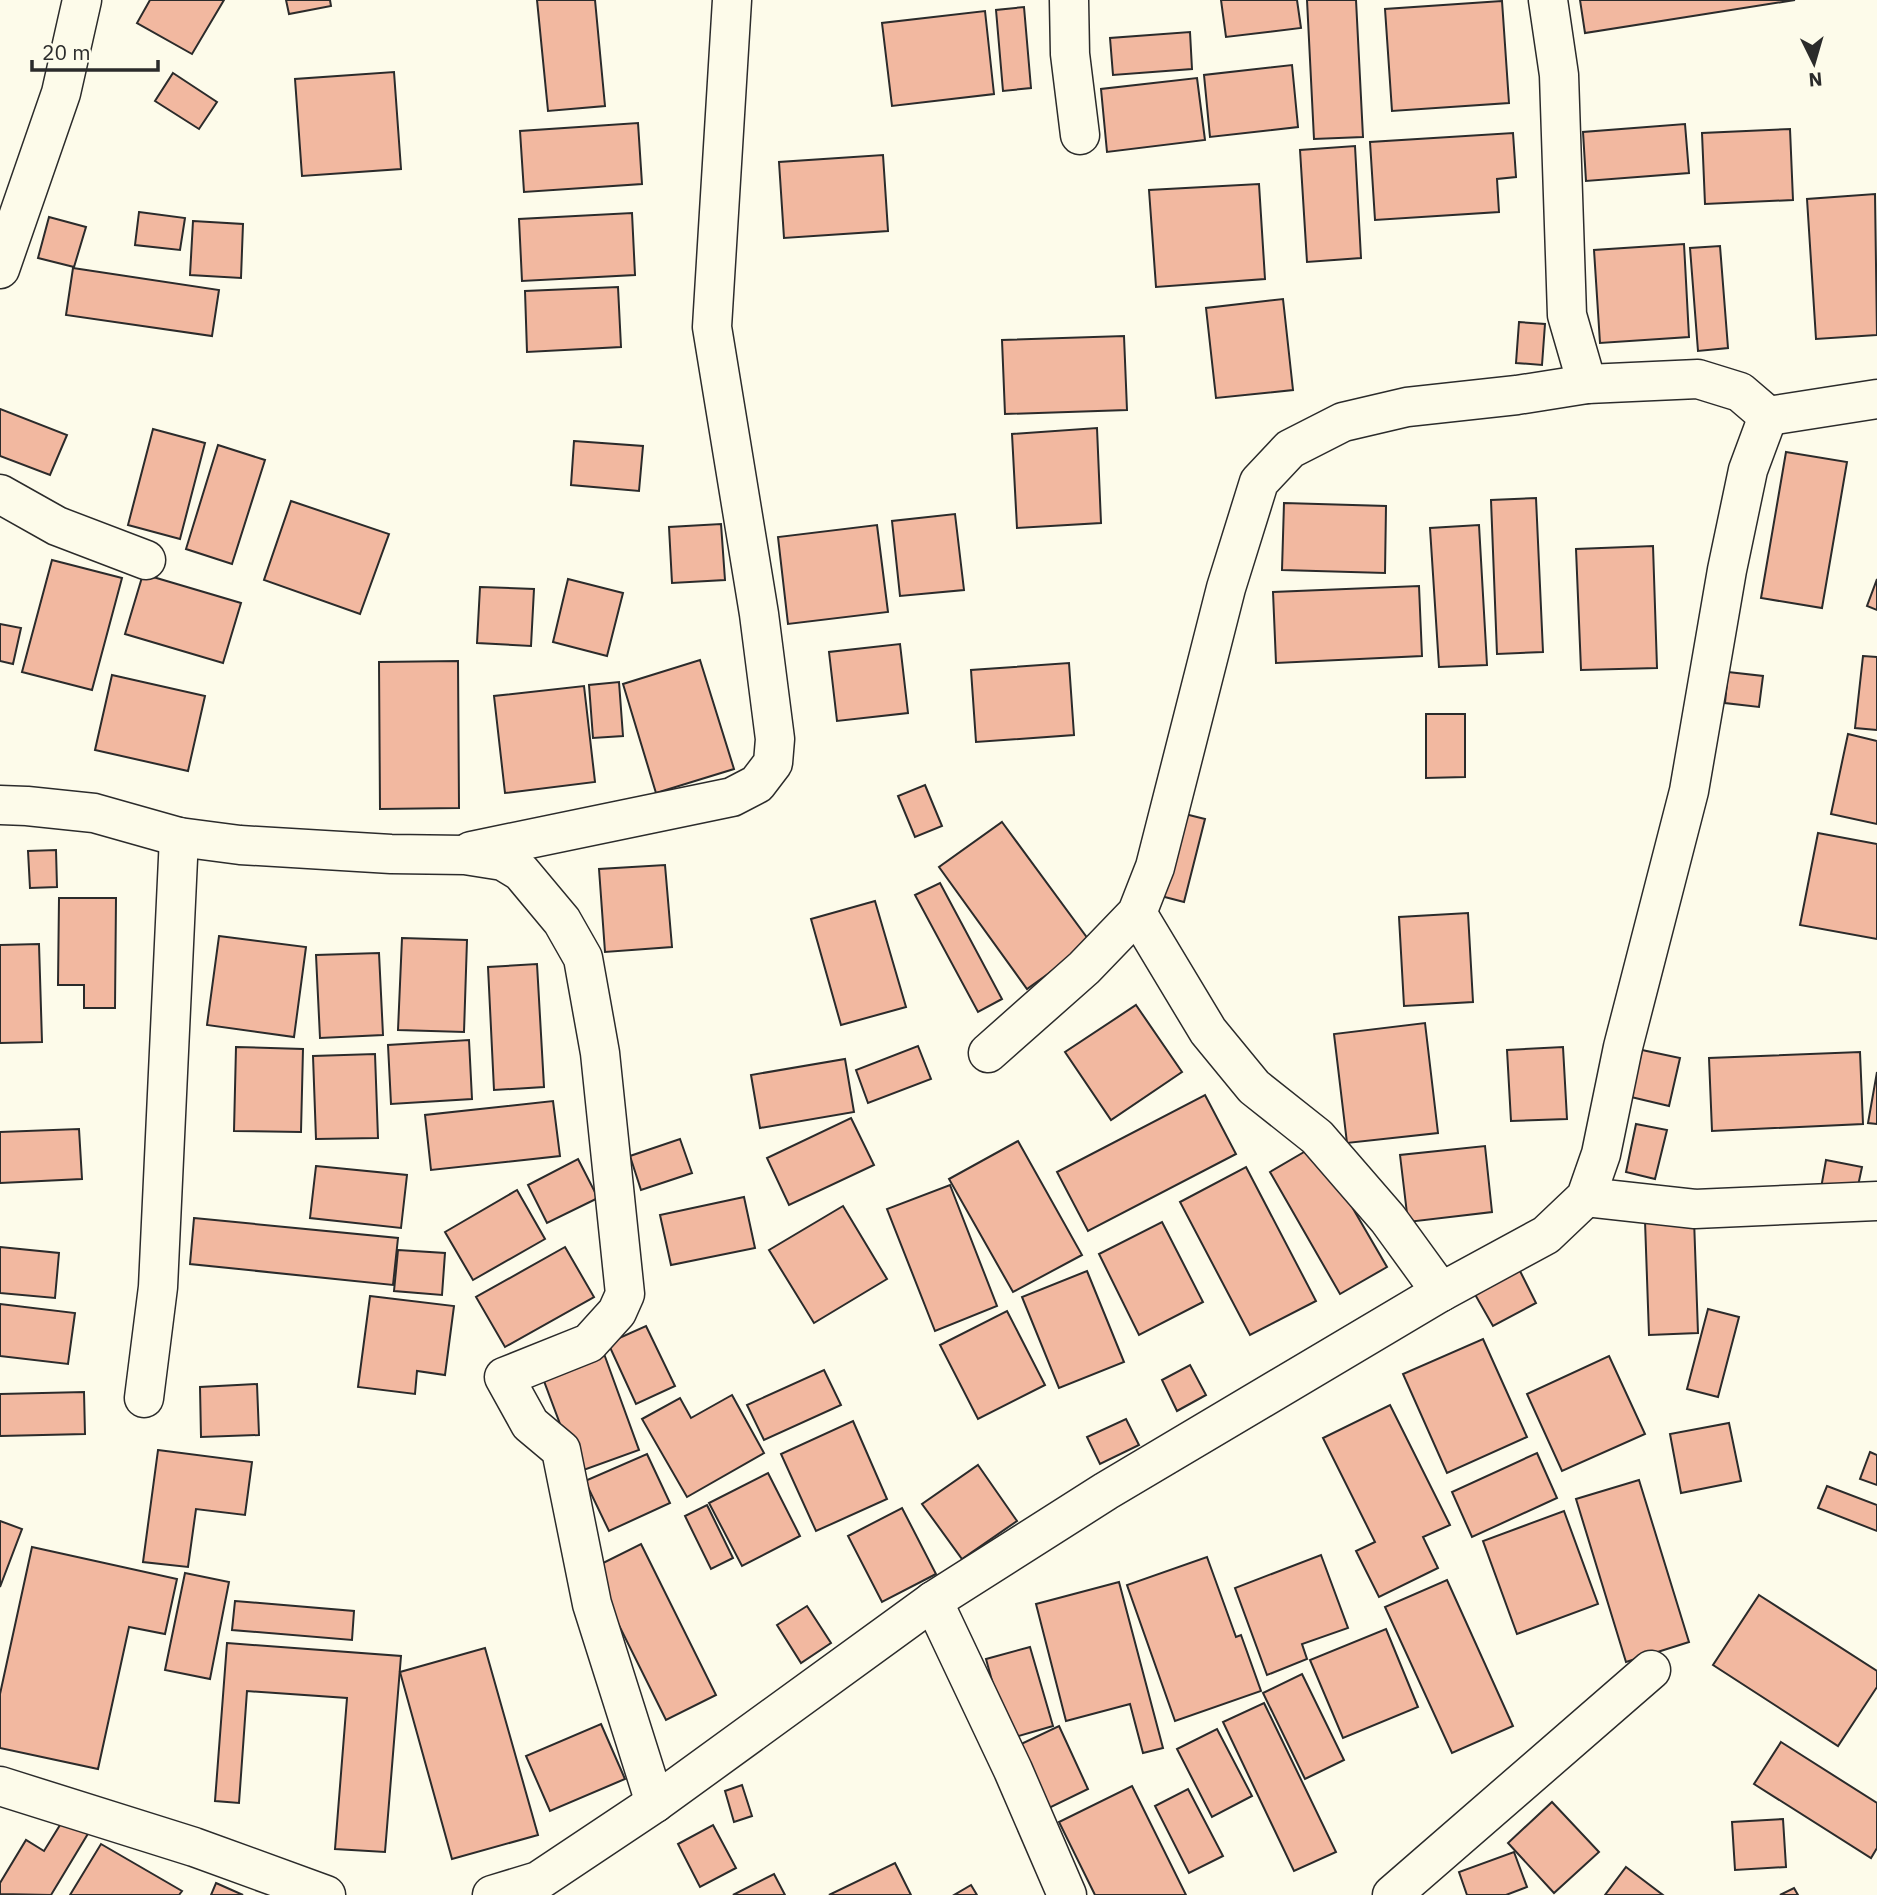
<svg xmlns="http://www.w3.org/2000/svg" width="1877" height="1895" font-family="'IBM Plex Sans',sans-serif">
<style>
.building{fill:#f2b8a0;stroke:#2b2b2b;stroke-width:2}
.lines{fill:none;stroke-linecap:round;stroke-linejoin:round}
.minor-casing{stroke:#2b2b2b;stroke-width:41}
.minor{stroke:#fdfbea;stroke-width:38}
</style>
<rect width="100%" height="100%" fill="#fdfbea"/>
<g class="building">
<polygon points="150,0 224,0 192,54 137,23"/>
<polygon points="286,0 330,0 331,6 289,14"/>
<polygon points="537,0 595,0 605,106 548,111"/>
<polygon points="1221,0 1297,0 1301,28 1226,37"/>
<polygon points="1307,0 1356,0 1363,137 1314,139"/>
<polygon points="1580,0 1795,0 1585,33"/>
<polygon points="1502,1 1509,103 1392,111 1385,9"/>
<polygon points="1024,7 1031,88 1003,91 996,10"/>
<polygon points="985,11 994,94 892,106 882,23"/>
<polygon points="1190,32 1192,69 1113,75 1110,38"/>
<polygon points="1292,65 1298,127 1210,137 1204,75"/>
<polygon points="394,72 401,169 302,176 295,79"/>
<polygon points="173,73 217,102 199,129 155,101"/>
<polygon points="1197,78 1205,140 1107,152 1101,89"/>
<polygon points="638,123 642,184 524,192 520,131"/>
<polygon points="1685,124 1689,173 1586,181 1583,132"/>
<polygon points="1790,129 1793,200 1705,204 1702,133"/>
<polygon points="1513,133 1516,177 1497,179 1499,212 1375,220 1370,142"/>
<polygon points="1355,146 1361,258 1307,262 1300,150"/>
<polygon points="883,155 888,231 784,238 779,162"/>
<polygon points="1259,184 1265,279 1156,287 1149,190"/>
<polygon points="1875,194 1877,335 1816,339 1807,199"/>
<polygon points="139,212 185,218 180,250 135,245"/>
<polygon points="632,213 635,275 522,281 519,219"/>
<polygon points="49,217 86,227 74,267 38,258"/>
<polygon points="193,221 243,224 241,278 190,275"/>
<polygon points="1684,244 1689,337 1600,343 1594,250"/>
<polygon points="1720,246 1728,348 1698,351 1690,248"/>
<polygon points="73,268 219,290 212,336 66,315"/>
<polygon points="618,287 621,347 527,352 525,291"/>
<polygon points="1283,299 1293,390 1216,398 1206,308"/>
<polygon points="1519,322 1545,324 1542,365 1516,363"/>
<polygon points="1124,336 1127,410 1005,414 1002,340"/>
<polygon points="0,409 67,435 50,475 0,456"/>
<polygon points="1097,428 1101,523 1017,528 1012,434"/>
<polygon points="153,429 205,443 180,539 128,525"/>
<polygon points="574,441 643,446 639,491 571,485"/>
<polygon points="218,445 265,460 232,564 186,549"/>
<polygon points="1786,452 1847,462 1822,608 1761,598"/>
<polygon points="1536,498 1543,652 1497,654 1491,500"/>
<polygon points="291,501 389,534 360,614 264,580"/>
<polygon points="1284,503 1386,506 1385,573 1282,570"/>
<polygon points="955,514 964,590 900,596 892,521"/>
<polygon points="721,524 725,580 672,583 669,527"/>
<polygon points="877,525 888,612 788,624 778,537"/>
<polygon points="1479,525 1487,665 1439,667 1430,528"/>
<polygon points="1653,546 1657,668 1581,670 1576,549"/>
<polygon points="52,560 122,578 92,690 22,672"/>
<polygon points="143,574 241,603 223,663 125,634"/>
<polygon points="568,579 623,593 607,656 553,642"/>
<polygon points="1877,579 1877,610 1867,606"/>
<polygon points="1419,586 1422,656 1276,663 1273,592"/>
<polygon points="480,587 534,589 531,646 477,643"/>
<polygon points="0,624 21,628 13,664 0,661"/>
<polygon points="900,644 908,713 837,721 829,652"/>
<polygon points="1863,656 1877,657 1877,730 1855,728"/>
<polygon points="700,660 734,769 656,793 623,684"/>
<polygon points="458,661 459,808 380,809 379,662"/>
<polygon points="1069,663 1074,735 976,742 971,670"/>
<polygon points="1728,672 1763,676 1759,707 1725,703"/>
<polygon points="112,675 205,696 188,771 95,750"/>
<polygon points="619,682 623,736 593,738 589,685"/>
<polygon points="584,686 595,782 505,793 494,696"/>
<polygon points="1426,714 1465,714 1465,777 1426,778"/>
<polygon points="1848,734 1877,741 1877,824 1831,814"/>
<polygon points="925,785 942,826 915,837 898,796"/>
<polygon points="1177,812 1205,819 1184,902 1157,895"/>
<polygon points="1002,822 1091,943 1027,989 939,867"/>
<polygon points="1818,833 1877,844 1877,939 1800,925"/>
<polygon points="56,850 57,887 30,888 28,851"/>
<polygon points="665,865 672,947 605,952 599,869"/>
<polygon points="940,883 1002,999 978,1012 915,895"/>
<polygon points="59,898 116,898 115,1008 84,1008 84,985 58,985"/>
<polygon points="875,901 906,1007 841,1025 811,919"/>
<polygon points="1468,913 1473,1002 1404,1006 1399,917"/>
<polygon points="219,936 306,947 294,1037 207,1025"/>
<polygon points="402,938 467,940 464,1032 398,1030"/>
<polygon points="39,944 42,1042 0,1043 0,945"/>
<polygon points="379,953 383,1035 320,1038 316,955"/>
<polygon points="537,964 544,1087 494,1090 488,967"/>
<polygon points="1136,1005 1182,1072 1111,1120 1065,1052"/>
<polygon points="1425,1023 1438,1133 1347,1143 1334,1034"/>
<polygon points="469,1040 472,1099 391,1104 388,1045"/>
<polygon points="918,1046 931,1079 868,1103 856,1070"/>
<polygon points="236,1047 303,1049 301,1132 234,1131"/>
<polygon points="1563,1047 1567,1119 1511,1121 1507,1050"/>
<polygon points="1642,1050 1680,1058 1669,1106 1631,1097"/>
<polygon points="1860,1052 1863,1124 1712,1131 1709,1058"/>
<polygon points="375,1054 378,1138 316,1139 313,1056"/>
<polygon points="845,1059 854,1112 760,1128 751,1075"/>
<polygon points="1877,1072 1877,1124 1868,1123"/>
<polygon points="1205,1095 1236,1154 1088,1231 1057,1172"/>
<polygon points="553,1101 560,1156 431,1170 425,1115"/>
<polygon points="851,1118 874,1165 789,1205 767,1158"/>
<polygon points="1636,1124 1667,1130 1655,1179 1626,1172"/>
<polygon points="79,1129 82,1179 0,1183 0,1132"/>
<polygon points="680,1139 692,1173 641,1190 630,1156"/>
<polygon points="1018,1141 1082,1255 1013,1292 949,1179"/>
<polygon points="1316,1145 1387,1267 1340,1294 1270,1172"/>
<polygon points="1485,1146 1492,1212 1408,1222 1400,1155"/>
<polygon points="578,1159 598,1198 547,1223 528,1185"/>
<polygon points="1826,1160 1862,1167 1855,1200 1820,1194"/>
<polygon points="316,1166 407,1175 401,1228 310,1218"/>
<polygon points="1246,1167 1316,1301 1250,1335 1180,1202"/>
<polygon points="950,1185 997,1306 935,1331 887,1209"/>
<polygon points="517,1190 545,1239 473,1280 445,1232"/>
<polygon points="744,1197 755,1248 671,1265 660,1215"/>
<polygon points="843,1206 887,1279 814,1323 769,1250"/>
<polygon points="194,1218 398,1238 393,1285 190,1264"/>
<polygon points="1694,1219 1698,1333 1649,1335 1645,1221"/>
<polygon points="1162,1222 1203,1302 1139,1335 1099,1254"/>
<polygon points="0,1247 59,1253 55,1298 0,1293"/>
<polygon points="565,1247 594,1297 505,1347 476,1297"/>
<polygon points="398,1250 445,1253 442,1295 394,1291"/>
<polygon points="1518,1267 1536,1303 1493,1326 1473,1291"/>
<polygon points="1087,1271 1124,1362 1059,1388 1022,1297"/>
<polygon points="370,1296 454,1306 445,1375 417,1371 415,1394 358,1387"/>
<polygon points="0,1304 75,1313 68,1364 0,1356"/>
<polygon points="1708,1309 1739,1317 1718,1397 1687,1389"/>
<polygon points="1007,1311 1045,1385 978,1419 940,1345"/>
<polygon points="646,1326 675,1386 636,1404 608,1343"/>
<polygon points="1483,1339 1527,1437 1447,1473 1403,1374"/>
<polygon points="603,1351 639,1450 578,1472 541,1373"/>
<polygon points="1609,1356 1645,1434 1562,1471 1527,1394"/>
<polygon points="1190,1365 1206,1395 1177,1411 1162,1380"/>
<polygon points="824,1370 841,1405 764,1440 747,1405"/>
<polygon points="257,1384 259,1435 201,1437 200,1387"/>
<polygon points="84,1392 85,1434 0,1436 0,1394"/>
<polygon points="732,1395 764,1453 687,1497 642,1419 680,1398 691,1418"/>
<polygon points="1390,1405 1450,1525 1423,1537 1438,1568 1379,1597 1356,1551 1375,1542 1323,1438"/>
<polygon points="1126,1419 1139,1445 1100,1464 1087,1437"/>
<polygon points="853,1421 887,1499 816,1531 781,1454"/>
<polygon points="1729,1423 1741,1481 1681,1493 1670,1434"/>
<polygon points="158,1450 252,1462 245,1515 196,1509 188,1567 143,1562"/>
<polygon points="1870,1452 1877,1455 1877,1485 1860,1479"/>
<polygon points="1537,1453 1557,1498 1472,1537 1452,1492"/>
<polygon points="647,1454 670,1503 609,1531 585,1481"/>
<polygon points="978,1465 1017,1521 962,1559 922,1504"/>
<polygon points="768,1473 800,1536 742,1566 709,1503"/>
<polygon points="1639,1480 1689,1642 1626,1662 1576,1499"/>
<polygon points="1827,1486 1877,1505 1877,1531 1818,1508"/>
<polygon points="707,1505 733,1558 711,1569 685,1516"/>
<polygon points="902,1508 936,1574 882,1602 848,1536"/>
<polygon points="1564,1511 1598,1604 1517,1634 1483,1541"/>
<polygon points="0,1521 22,1529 0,1587"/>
<polygon points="641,1544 716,1695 666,1720 591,1569"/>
<polygon points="32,1547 177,1579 165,1634 129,1627 98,1769 0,1748 0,1694"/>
<polygon points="1321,1555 1348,1628 1302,1644 1307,1659 1267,1675 1235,1588"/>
<polygon points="1207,1557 1236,1637 1241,1635 1261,1691 1175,1721 1127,1585"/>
<polygon points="185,1573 229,1582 210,1679 165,1670"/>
<polygon points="1447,1580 1513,1726 1452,1753 1385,1607"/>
<polygon points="1119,1582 1163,1748 1143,1753 1130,1704 1066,1721 1036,1604"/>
<polygon points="1759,1595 1877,1671 1877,1687 1838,1746 1713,1665"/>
<polygon points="235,1601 354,1611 352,1640 232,1630"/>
<polygon points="807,1606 831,1643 801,1663 777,1625"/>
<polygon points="1386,1629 1418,1707 1343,1738 1310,1660"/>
<polygon points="227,1643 401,1656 385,1852 335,1849 347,1698 247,1691 239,1803 215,1801"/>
<polygon points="1030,1647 1053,1726 1008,1739 986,1659"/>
<polygon points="485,1648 538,1835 452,1859 400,1672"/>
<polygon points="1302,1674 1344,1760 1305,1779 1263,1693"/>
<polygon points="1264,1703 1336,1852 1294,1871 1223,1722"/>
<polygon points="601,1724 625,1779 550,1811 526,1756"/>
<polygon points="1059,1726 1088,1789 1049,1808 1019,1745"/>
<polygon points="1217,1729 1252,1796 1212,1817 1177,1749"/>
<polygon points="1781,1742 1877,1803 1877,1848 1871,1858 1754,1784"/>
<polygon points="742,1785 752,1816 734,1822 725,1791"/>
<polygon points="1132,1786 1186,1895 1095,1895 1059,1822"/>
<polygon points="1188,1789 1223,1856 1189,1873 1155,1806"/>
<polygon points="1552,1802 1599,1852 1554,1893 1508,1843"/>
<polygon points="65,1817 89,1832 51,1895 0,1894 0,1883 26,1840 44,1851"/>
<polygon points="1783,1819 1786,1867 1735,1870 1732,1822"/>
<polygon points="713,1825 736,1868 700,1887 678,1844"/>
<polygon points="101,1844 182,1891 179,1895 70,1895"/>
<polygon points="1514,1852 1527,1887 1506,1895 1467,1895 1459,1872"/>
<polygon points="895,1863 911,1895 829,1895"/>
<polygon points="1626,1867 1663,1895 1605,1895"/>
<polygon points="774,1874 785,1895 733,1895"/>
<polygon points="216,1883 243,1895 211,1895"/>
<polygon points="971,1885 977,1895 954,1895"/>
<polygon points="1794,1888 1798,1895 1780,1895"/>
</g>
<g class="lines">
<g class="minor-casing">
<g id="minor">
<polyline points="1069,0 1070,54 1080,135"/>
<polyline points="1548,0 1559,75 1567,315 1587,384"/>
<polyline points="0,269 61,93 82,0"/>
<polyline points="1768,416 1877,399"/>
<polyline points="0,494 57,526 146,560"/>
<polyline points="0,805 27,806 94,813 179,837 240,845 391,854 465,855 503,861 521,872 562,921 583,958 600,1053 625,1294 617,1312 589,1343 504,1377 530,1424 561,1450 592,1604 655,1803"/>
<polyline points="471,851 732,797 757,784 773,763 775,739 759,614 712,327 732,0"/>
<polyline points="1137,913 1208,1031 1254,1087 1317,1137 1388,1219 1441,1292"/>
<polyline points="988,1053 1084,968 1137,913 1155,867 1226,588 1259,482 1290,449 1343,422 1407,407 1517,395 1587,384 1698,379 1740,392 1768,416"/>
<polyline points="1586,1197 1695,1209 1877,1201"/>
<polyline points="144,1398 158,1287 179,837"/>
<polyline points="933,1601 1013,1770 1067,1895"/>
<polyline points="0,1786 194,1847 326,1895"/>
<polyline points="492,1895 538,1881 655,1803 933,1601 1106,1491 1441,1292 1546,1235 1586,1197 1601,1154 1623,1047 1689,791 1727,570 1748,470 1768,416"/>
<polyline points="1392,1895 1651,1670"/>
</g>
</g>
<use href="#minor" class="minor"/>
</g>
<g transform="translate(1814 63) rotate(175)" stroke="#fdfbea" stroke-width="5" paint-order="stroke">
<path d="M0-5L12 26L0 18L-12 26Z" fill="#2b2b2b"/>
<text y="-10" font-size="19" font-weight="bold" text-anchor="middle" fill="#2b2b2b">N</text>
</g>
<path d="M32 60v10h126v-10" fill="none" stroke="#2b2b2b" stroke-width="3.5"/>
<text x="42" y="60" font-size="21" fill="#2b2b2b" stroke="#fdfbea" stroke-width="5" paint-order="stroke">20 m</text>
</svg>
